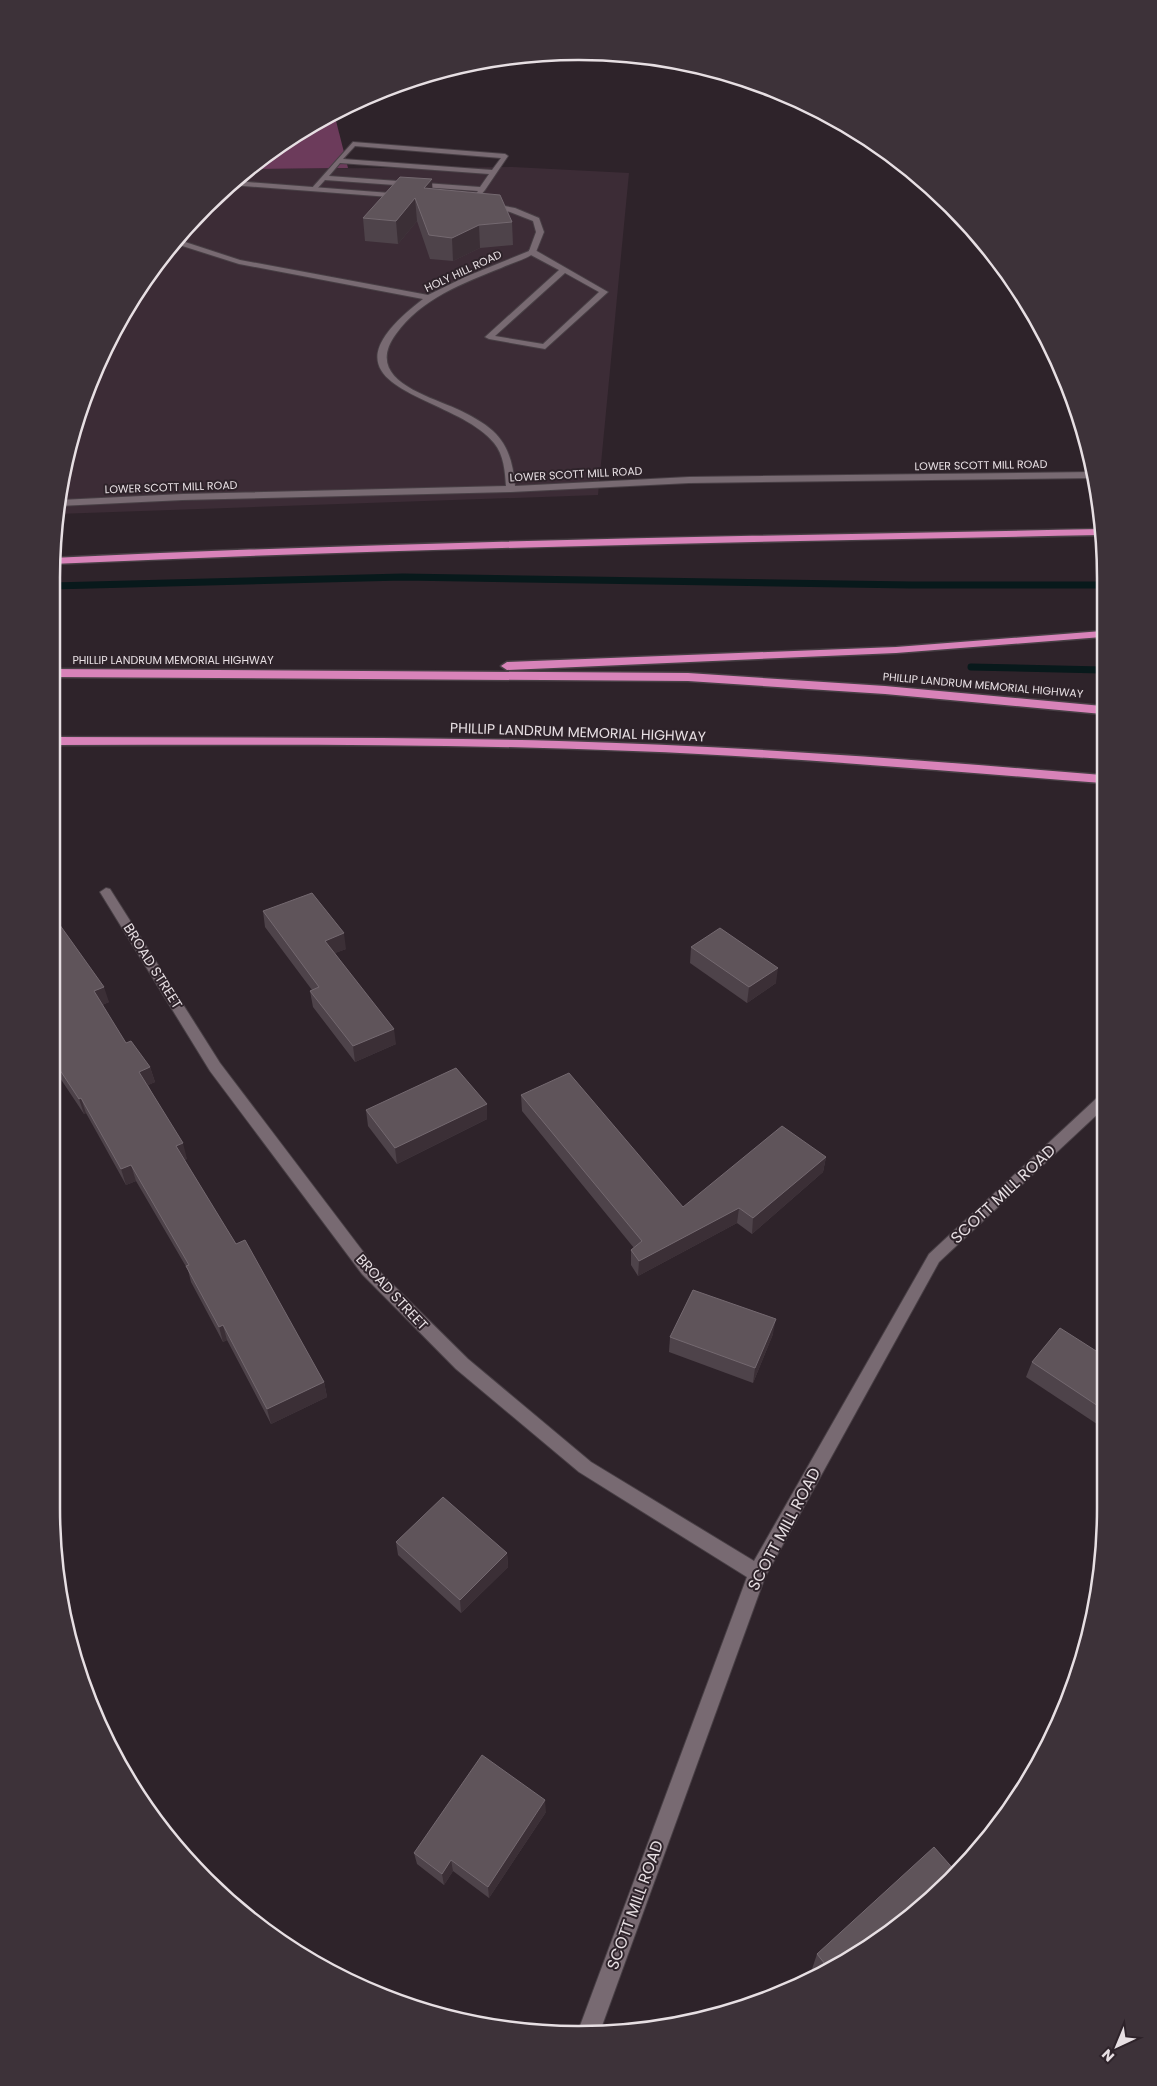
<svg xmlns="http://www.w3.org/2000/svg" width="1157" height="2086" font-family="Poppins,sans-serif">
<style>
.built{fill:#3c2c36}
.green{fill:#6c3b5b}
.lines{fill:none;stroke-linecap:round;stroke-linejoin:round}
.stream{stroke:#08191b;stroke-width:7}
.service-casing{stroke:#483f45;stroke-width:2}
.minor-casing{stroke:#483f45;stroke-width:2}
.motorway-casing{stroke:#483f45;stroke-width:3}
.service{fill:#786a72;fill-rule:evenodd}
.minor{fill:#786a72;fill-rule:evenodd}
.motorway{fill:#d883b9;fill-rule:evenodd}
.wall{fill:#4e434a}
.shaded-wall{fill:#3b2f36}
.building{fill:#5f545a;stroke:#746970}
.labels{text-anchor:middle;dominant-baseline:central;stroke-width:4;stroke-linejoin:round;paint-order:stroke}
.far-street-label{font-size:11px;fill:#e7dfe3;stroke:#2e232a}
.street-label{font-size:14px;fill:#e7dfe3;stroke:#2e232a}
.near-street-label{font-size:16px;fill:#e7dfe3;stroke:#2e232a}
.rim{fill:none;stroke:#e7dfe3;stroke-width:2.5}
</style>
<rect width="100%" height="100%" fill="#2e232a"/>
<polygon class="built" points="513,167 629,173 598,495 57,514 69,442 122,315 182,231 248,169"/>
<polygon class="green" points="334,113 348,168 248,169 257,160"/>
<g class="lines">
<g class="stream">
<polyline points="52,586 403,577 911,585 1102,585"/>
<polyline points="971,667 1102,670"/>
</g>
<g class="service-casing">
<g id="service">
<path d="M 353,142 L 505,154 L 508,156 L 485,190 L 474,203 L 470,201 L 478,191 L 325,180 L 316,190 L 312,190 L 311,189 ZM 355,146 L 501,158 L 492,170 L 343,159 ZM 340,163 L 489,174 L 480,187 L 329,176 Z"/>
<path d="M 529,250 L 535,250 L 608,292 L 545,349 L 489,339 L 485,337 L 559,270 L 529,254 ZM 565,273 L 599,292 L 543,344 L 495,336 Z"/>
</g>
</g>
<g class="minor-casing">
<g id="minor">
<polygon points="660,59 693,66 779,93 794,100 789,100"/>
<polygon points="235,181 403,194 406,196 403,198 231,185"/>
<path d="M 489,203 L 515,208 L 539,218 L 544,232 L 536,252 C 527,259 512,263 501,268 C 463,283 421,299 396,334 C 363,379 426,395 457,409 C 470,415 483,422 493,431 C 509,446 513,464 515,486 L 689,477 L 1092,472 L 1094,478 L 689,483 L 511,492 L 183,500 L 59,506 L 60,500 L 183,494 L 506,486 C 505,472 504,455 494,443 C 453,392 303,391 423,299 L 239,264 L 173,243 L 176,239 L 240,260 L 428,295 L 465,277 L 529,251 L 536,232 L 533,221 L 510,212 L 487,206 L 485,205 Z"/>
<polygon points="106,888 110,889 220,1063 374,1266 468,1359 591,1462 754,1561 929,1254 1098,1097 1103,1096 1103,1109 939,1262 765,1577 599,2034 577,2034 747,1577 579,1472 456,1369 362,1274 210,1071 100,892"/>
</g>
</g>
<g class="motorway-casing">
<g id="motorway">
<path d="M 1101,529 L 1101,535 C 751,542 402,548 52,564 L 52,558 C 402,541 751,536 1101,529 Z"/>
<polygon points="1102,631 1102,637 896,653 507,670 501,666 507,662 896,647"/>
<polygon points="52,669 688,673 885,686 1102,706 1102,714 885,694 688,681 52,677"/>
<path d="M 52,737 C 221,738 390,736 559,741 C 740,746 921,760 1102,775 L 1102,783 C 946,771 790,757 633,751 C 440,743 246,745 52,745 Z"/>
</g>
</g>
<use href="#service" class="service"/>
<use href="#minor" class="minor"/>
<use href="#motorway" class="motorway"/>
</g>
<g class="wall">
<polygon points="432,179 432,189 512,222 513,245 480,248 453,261 430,259 417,221 398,244 365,241 363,218"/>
<polygon points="263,911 346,949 335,953 396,1044 355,1062 313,1007 310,991 312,990 265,927"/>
<polygon points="52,914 109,1002 102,1005 126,1043 150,1067 155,1082 148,1085 187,1159 184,1160 236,1244 324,1382 327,1397 271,1424 227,1340 223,1342 191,1282 188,1270 136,1181 126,1185 86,1113 84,1114 52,1066"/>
<polygon points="691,947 776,983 747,1003 690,963"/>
<polygon points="521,1095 683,1207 826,1157 823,1172 752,1234 737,1223 638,1276 631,1265 631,1250 634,1248 522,1111"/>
<polygon points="487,1104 487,1119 397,1164 368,1126 366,1110"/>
<polygon points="773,1334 753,1383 669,1352 670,1337"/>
<polygon points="1104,1356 1104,1426 1103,1428 1026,1377 1032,1362"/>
<polygon points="396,1542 507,1553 508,1567 461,1613 398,1555"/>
<polygon points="546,1812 489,1898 453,1871 444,1885 417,1864 414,1853"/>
<polygon points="871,1946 817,1975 812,1969 817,1954"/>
</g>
<g class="shaded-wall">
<polygon points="432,179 433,202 424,188"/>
<polygon points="415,198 417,221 398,244 396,221"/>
<polygon points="479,225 480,248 453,261 452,238"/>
<polygon points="344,933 346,949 327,956 325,941"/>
<polygon points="778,968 776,983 747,1003 749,987"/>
<polygon points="104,987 109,1002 98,1007 94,991"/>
<polygon points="394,1029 396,1044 355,1062 353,1046"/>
<polygon points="150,1067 155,1082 144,1087 139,1072"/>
<polygon points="81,1098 86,1113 84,1114 79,1099"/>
<polygon points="487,1104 487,1119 397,1164 395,1148"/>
<polygon points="183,1143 187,1159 180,1162 176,1146"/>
<polygon points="826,1157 823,1172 752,1234 753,1218"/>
<polygon points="131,1165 136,1181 126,1185 121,1169"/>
<polygon points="739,1208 737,1223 638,1276 639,1261"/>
<polygon points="776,1319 773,1334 753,1383 755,1368"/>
<polygon points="223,1325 227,1340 223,1342 219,1327"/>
<polygon points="324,1382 327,1397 271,1424 267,1409"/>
<polygon points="507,1553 508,1567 461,1613 460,1600"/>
<polygon points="545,1800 546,1812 489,1898 488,1887"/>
<polygon points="451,1860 453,1871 444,1885 442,1874"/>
</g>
<g class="building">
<polygon points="400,177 432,179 424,188 500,195 512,222 479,225 452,238 429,235 415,198 396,221 363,218"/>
<polygon points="312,893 344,933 325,941 394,1029 353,1046 310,991 319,987 263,911"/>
<polygon points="52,914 104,987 94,991 126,1043 131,1041 150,1067 139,1072 183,1143 176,1146 236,1244 245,1240 324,1382 267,1409 223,1325 219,1327 186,1266 189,1265 131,1165 121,1169 81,1098 79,1099 52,1058"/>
<polygon points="720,928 778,968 749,987 691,947"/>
<polygon points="456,1068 487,1104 395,1148 366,1110"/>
<polygon points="569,1073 683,1207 782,1126 826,1157 753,1218 739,1208 639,1261 631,1250 642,1241 521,1095"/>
<polygon points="693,1290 776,1319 755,1368 670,1337"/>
<polygon points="1060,1328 1104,1356 1104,1410 1032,1362"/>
<polygon points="443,1497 507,1553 460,1600 396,1542"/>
<polygon points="482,1755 545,1800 488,1887 451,1860 442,1874 414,1853"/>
<polygon points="934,1847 956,1872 926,1904 871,1946 829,1969 817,1954"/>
</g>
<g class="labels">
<g class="far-street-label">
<text transform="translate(463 271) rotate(-25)">HOLY HILL ROAD</text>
<text transform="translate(981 465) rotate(-1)">LOWER SCOTT MILL ROAD</text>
<text transform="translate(576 474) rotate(-3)">LOWER SCOTT MILL ROAD</text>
<text transform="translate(171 487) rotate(-2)">LOWER SCOTT MILL ROAD</text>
<text x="173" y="660">PHILLIP LANDRUM MEMORIAL HIGHWAY</text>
<text transform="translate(983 685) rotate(5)">PHILLIP LANDRUM MEMORIAL HIGHWAY</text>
</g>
<g class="street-label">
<text transform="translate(578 732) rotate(2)">PHILLIP LANDRUM MEMORIAL HIGHWAY</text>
<text transform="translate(153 966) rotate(58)">BROAD STREET</text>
<text transform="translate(392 1292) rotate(47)">BROAD STREET</text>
</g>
<g class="near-street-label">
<text transform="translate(1003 1194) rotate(-43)">SCOTT MILL ROAD</text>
<text transform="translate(784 1529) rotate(-62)">SCOTT MILL ROAD</text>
<text transform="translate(635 1905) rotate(-70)">SCOTT MILL ROAD</text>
</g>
</g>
<path d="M0 0H1157V2086H0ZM578 60H579A518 518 0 0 1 1097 578V1508A518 518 0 0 1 579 2026H578A518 518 0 0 1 60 1508V578A518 518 0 0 1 578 60Z" fill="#3d3239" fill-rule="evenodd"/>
<path class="rim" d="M578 60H579A518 518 0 0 1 1097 578V1508A518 518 0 0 1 579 2026H578A518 518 0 0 1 60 1508V578A518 518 0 0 1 578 60Z"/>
<g transform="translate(1117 2046) rotate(224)" stroke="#2e232a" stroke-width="4" paint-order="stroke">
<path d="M0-4L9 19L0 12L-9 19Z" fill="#e7dfe3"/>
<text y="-8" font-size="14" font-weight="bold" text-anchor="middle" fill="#e7dfe3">N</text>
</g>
</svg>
